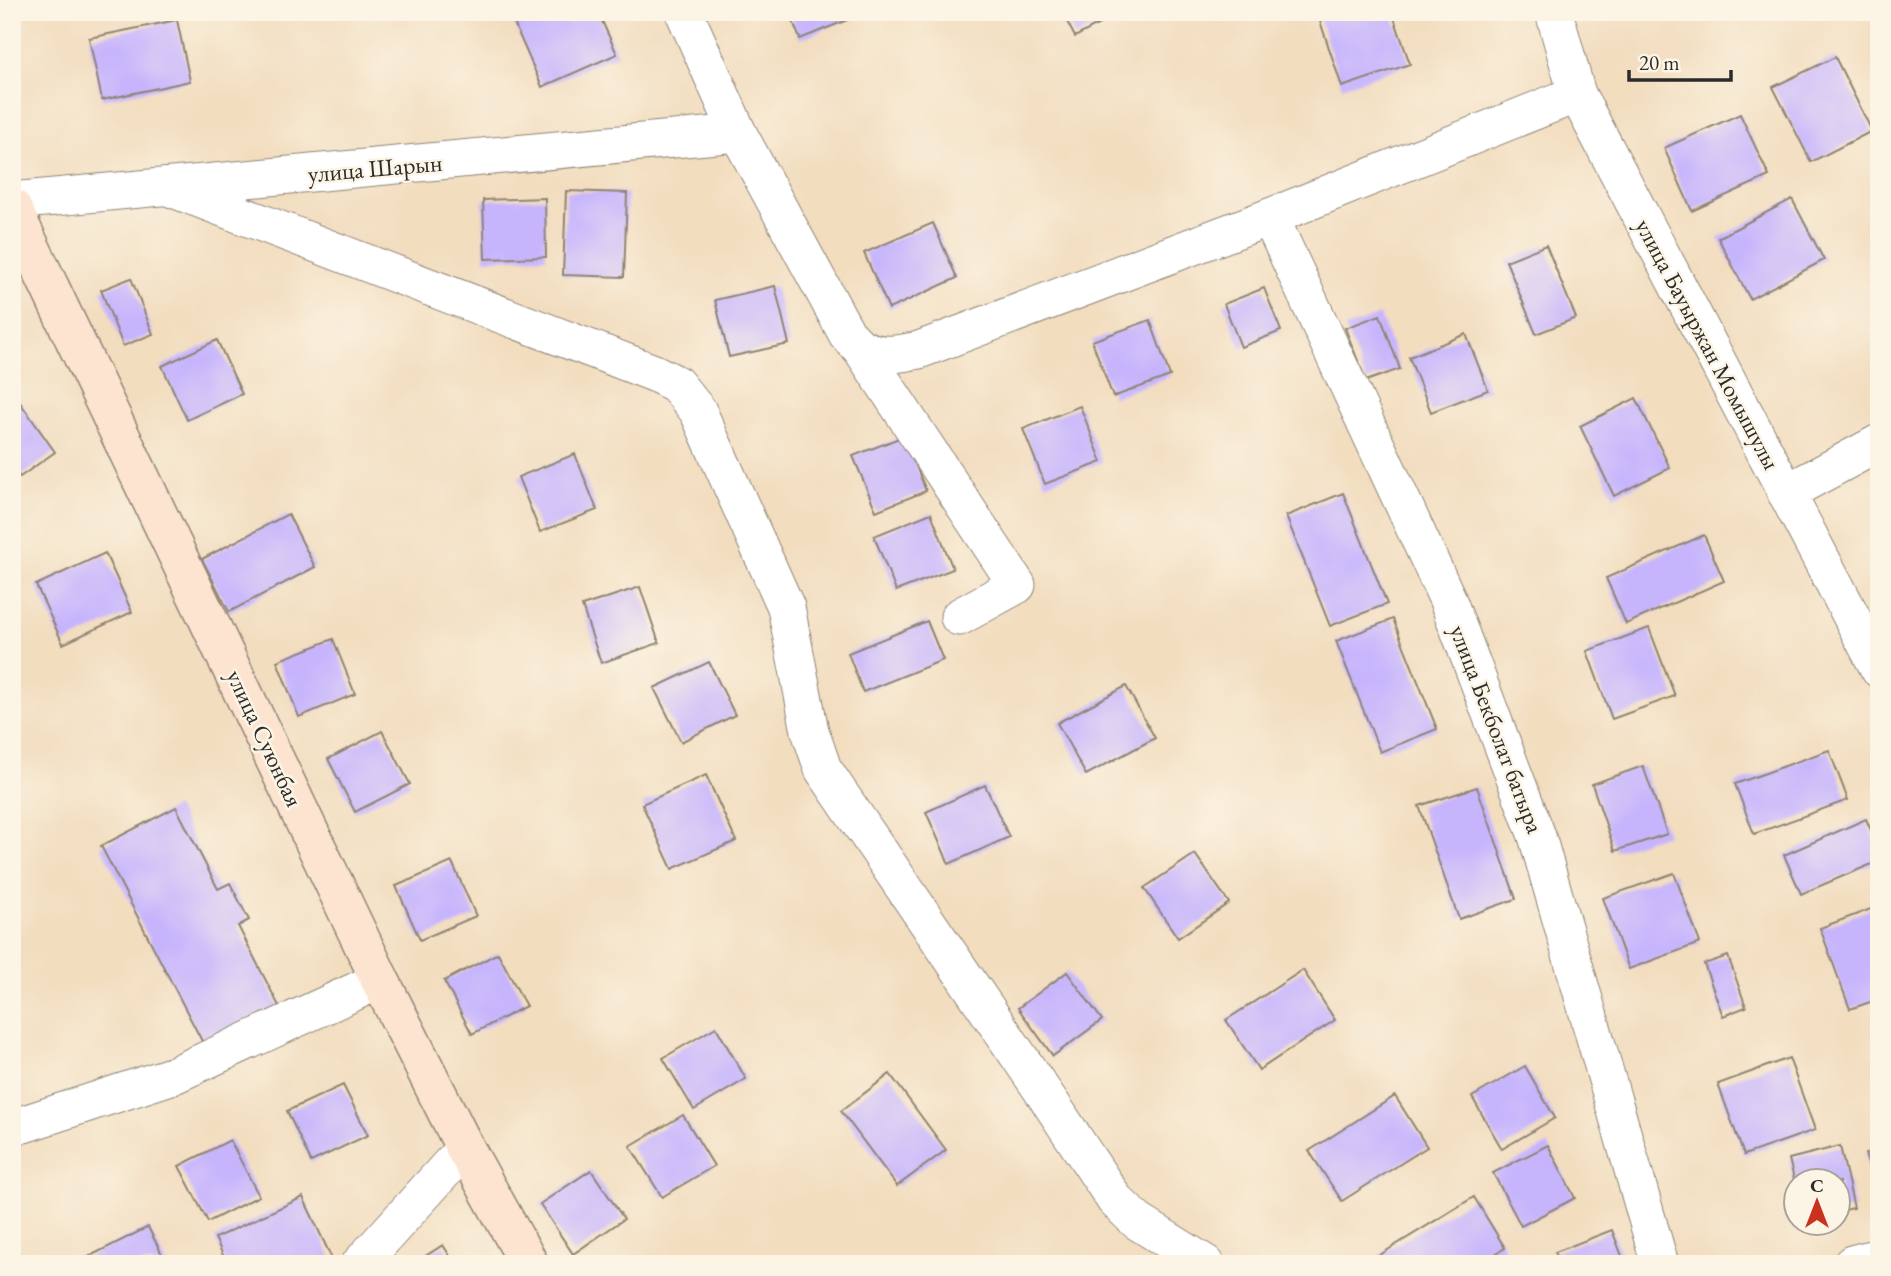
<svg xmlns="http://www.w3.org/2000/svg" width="1891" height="1276" font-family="'EB Garamond',serif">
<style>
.building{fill:#c6b4fd}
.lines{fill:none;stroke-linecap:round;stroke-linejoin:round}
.minor-casing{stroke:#8e8475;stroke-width:39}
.secondary-casing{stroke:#8e8475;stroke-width:41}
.minor{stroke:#fff;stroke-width:37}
.secondary{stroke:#fde4d0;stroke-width:38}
.labels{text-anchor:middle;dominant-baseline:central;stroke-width:5;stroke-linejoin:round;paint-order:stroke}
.street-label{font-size:24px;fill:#2b2b2b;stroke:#fcf5e5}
</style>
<rect width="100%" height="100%" fill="#fcf5e5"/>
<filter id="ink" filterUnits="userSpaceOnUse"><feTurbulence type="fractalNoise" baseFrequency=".0143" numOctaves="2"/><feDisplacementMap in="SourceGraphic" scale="14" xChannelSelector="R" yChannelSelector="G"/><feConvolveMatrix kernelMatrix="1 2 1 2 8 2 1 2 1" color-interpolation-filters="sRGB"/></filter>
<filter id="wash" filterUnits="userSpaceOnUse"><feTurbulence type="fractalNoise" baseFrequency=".00686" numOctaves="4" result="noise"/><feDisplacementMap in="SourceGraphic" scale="28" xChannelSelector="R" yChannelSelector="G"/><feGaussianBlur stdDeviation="1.57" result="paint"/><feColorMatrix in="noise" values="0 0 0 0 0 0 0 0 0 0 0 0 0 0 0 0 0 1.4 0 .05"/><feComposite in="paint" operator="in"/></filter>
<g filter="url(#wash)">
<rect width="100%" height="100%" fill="#f2ddbf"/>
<g id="blocks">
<g class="building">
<polygon points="515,12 598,12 617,54 542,87 510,14"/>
<polygon points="789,12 867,12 800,39"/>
<polygon points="1062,12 1122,12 1075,37"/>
<polygon points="1335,12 1392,12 1410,64 1342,87 1319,18"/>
<polygon points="177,20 190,81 102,100 89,38"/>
<polygon points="1835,57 1872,131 1811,162 1773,87"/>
<polygon points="1740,114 1769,176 1692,211 1664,148"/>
<polygon points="566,191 627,193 624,277 563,275"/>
<polygon points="545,198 546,257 485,259 483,200"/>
<polygon points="1792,199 1824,260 1750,299 1718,238"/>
<polygon points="933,223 957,278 889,309 864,253"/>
<polygon points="1546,245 1576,318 1536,334 1506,261"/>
<polygon points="131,278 153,334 123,346 101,290"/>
<polygon points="775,286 789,344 729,357 715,300"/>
<polygon points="1264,288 1281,331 1241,347 1224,304"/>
<polygon points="1380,315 1400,369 1366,381 1345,328"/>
<polygon points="1150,320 1170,376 1113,397 1092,341"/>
<polygon points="1466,334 1488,390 1431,412 1409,357"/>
<polygon points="217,340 242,394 187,420 162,366"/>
<polygon points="12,391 55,452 20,477 12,467"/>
<polygon points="1636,398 1670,468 1614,496 1580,426"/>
<polygon points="1080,406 1102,462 1045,484 1023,429"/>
<polygon points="904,436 926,491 876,511 853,456"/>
<polygon points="575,454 597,510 540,532 518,477"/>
<polygon points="1343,493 1387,604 1330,626 1286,516"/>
<polygon points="931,513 953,569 896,591 874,536"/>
<polygon points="288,514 315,567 229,612 202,559"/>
<polygon points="1704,535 1724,581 1626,624 1606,578"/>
<polygon points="105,553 132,612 63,644 36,585"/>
<polygon points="640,587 659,643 601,663 582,606"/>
<polygon points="1393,619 1437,729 1380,752 1336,641"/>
<polygon points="927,621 943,660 863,692 848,653"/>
<polygon points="1649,628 1675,696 1612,719 1587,651"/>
<polygon points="333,639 355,694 299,717 277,661"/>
<polygon points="709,662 735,715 681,742 654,688"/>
<polygon points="1126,686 1155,738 1086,775 1057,723"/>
<polygon points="382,731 410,784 355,812 328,759"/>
<polygon points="1829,750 1848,800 1754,834 1735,784"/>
<polygon points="1643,766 1667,834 1615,851 1592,784"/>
<polygon points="706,775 736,841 672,869 642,804"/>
<polygon points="985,785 1009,837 949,864 926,812"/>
<polygon points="1477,787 1516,899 1459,919 1419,806"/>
<polygon points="176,807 218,889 230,883 249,920 238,926 280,1008 205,1047 101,846"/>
<polygon points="1866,819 1879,848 1879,861 1801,894 1784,855"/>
<polygon points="1195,854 1229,903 1178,938 1144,888"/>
<polygon points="452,862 476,916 420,940 396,886"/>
<polygon points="12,864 20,883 12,886"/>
<polygon points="1674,873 1700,943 1629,969 1603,898"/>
<polygon points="1879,906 1879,999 1850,1009 1820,928"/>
<polygon points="498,953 526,1006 472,1034 444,981"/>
<polygon points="1728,956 1746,1007 1723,1016 1704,964"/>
<polygon points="1303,970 1335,1020 1259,1070 1226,1020"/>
<polygon points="1067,972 1102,1020 1053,1056 1018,1008"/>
<polygon points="716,1027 746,1079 694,1110 663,1058"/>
<polygon points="1789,1058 1815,1130 1744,1155 1718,1084"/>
<polygon points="1525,1066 1555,1118 1502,1149 1472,1097"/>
<polygon points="890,1074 946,1150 897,1186 841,1111"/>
<polygon points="343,1085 368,1135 311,1162 287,1111"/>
<polygon points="1395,1096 1427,1147 1342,1201 1309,1151"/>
<polygon points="683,1115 714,1166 662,1197 630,1146"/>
<polygon points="230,1140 259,1196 208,1222 179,1166"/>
<polygon points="1548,1145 1575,1198 1521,1226 1493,1173"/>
<polygon points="1840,1146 1854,1208 1839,1211 1839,1182 1797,1182 1796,1187 1789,1159"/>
<polygon points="1879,1149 1879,1192 1878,1192 1865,1154"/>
<polygon points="591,1170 624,1219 573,1254 540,1204"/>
<polygon points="303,1197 332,1259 320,1264 227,1264 215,1238"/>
<polygon points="1474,1197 1505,1248 1479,1264 1376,1264 1373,1259"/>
<polygon points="148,1227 167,1264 87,1264 84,1259"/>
<polygon points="1612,1230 1625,1264 1560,1264 1555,1252"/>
<polygon points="443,1245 455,1264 413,1264"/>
</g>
</g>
</g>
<g filter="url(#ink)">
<use href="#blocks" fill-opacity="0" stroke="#8e8475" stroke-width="2"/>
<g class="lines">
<g class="minor-casing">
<g id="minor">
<path d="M 684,12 L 738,133 L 847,334 C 851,338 856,344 860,347 C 878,358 900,354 919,350 L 1270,217 L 1577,94"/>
<polyline points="1554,12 1577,94 1879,669"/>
<polyline points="168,187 654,373 676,384 698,411 786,607 810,731 823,769 1052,1105 1115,1200 1137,1221 1206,1264"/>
<polyline points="12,201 738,133"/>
<polyline points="1270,217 1447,598 1537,836 1660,1264"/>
<polyline points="860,347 1017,585 959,617"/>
<polyline points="1786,493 1879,443"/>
<polyline points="24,1124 174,1075 380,980"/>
<polyline points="360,1264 465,1148"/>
<polyline points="1852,1264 1879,1257"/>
</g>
</g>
<g class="secondary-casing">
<polyline id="secondary" points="12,208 380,980 465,1148 529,1264"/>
</g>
<use href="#minor" class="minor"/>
<use href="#secondary" class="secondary"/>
</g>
</g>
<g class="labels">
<g class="street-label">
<text transform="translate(375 168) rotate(-5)">улица Шарын</text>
<text transform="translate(1708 344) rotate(62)">улица Бауыржан Момышулы</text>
<text transform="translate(1497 729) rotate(69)">улица Бекболат батыра</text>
<text transform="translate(265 738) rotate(65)">улица Суюнбая</text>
</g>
</g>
<rect width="1891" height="1276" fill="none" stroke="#fcf5e5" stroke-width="42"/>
<g transform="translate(1817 1202)"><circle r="33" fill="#fcf5e5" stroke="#a8a49b" stroke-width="2"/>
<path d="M0-5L12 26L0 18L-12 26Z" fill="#c8321e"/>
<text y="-10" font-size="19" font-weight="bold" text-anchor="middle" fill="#2b2b2b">С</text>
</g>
<path d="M1629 70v10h102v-10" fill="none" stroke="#2b2b2b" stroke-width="3.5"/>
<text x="1639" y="70" font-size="21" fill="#2b2b2b" stroke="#fcf5e5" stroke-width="5" paint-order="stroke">20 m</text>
</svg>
